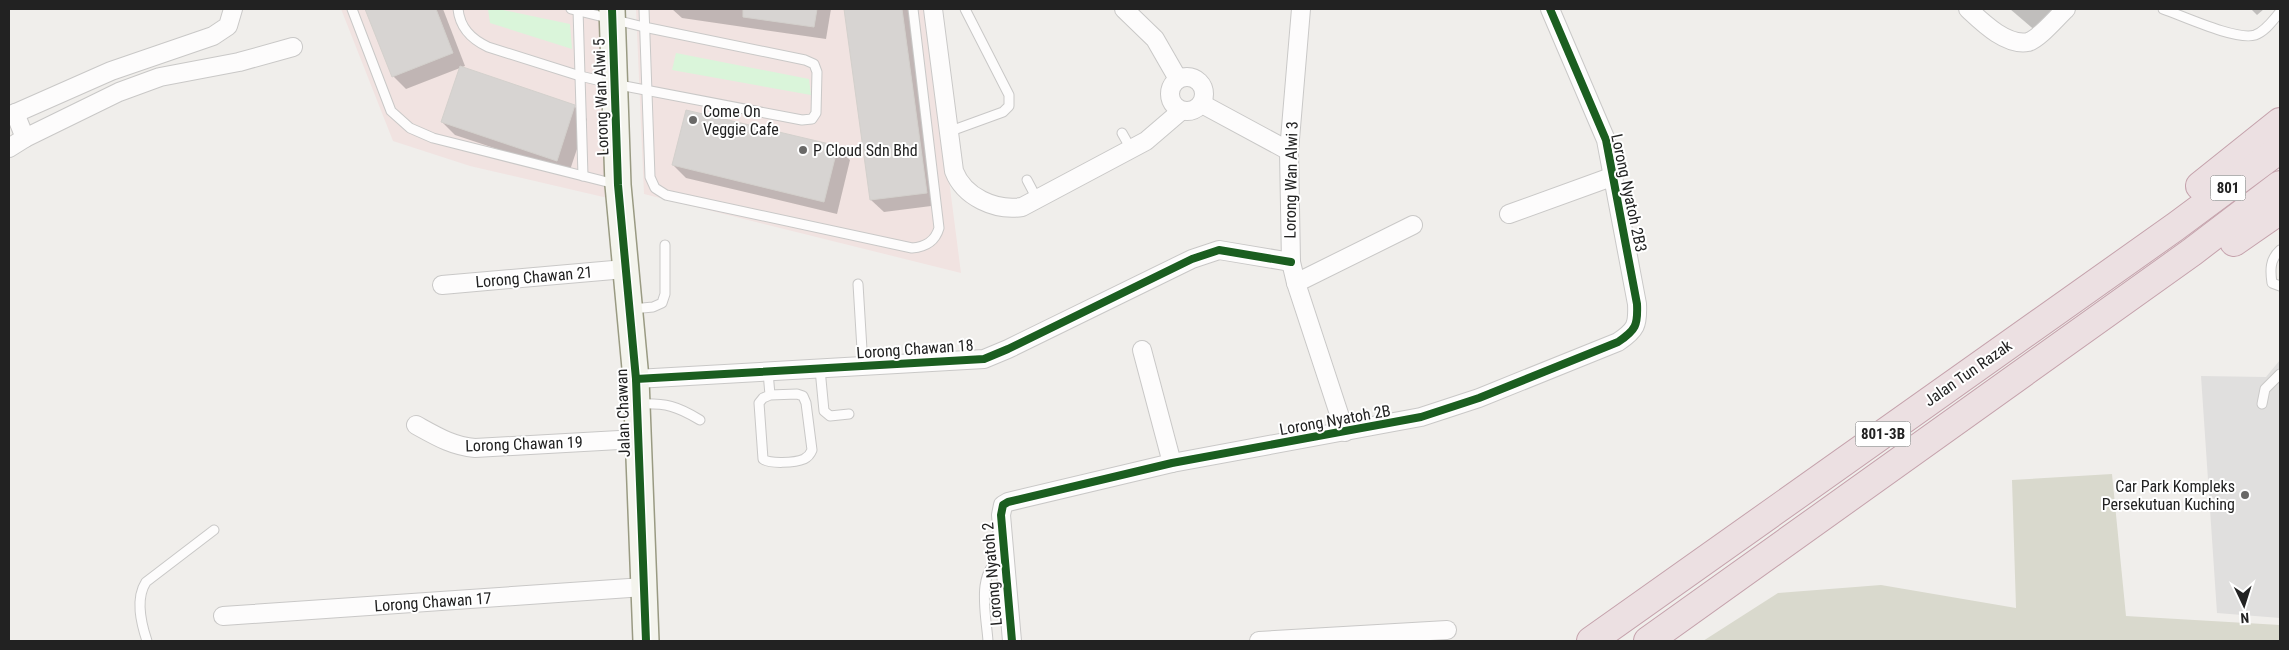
<svg xmlns="http://www.w3.org/2000/svg" width="2289" height="650" font-family="'Roboto Condensed',sans-serif">
<style>
.commercial{fill:#f1e3e1}
.construction{fill:#d9d9cd}
.park{fill:#daf5da}
.parking{fill:#e0dfde}
.shadow{fill:#0003}
.building{fill:#d7d4d2;stroke:#d3d0cc}
.lines{fill:none;stroke-linecap:round;stroke-linejoin:round}
.lane-casing{stroke:#c9c8c7;stroke-width:11}
.street-casing{stroke:#c9c8c7;stroke-width:20}
.secondary-casing{stroke:#999a82;stroke-width:28}
.highway-casing{stroke:#c5a2ac;stroke-width:30}
.lane{stroke:#fdfcfc;stroke-width:9}
.street{stroke:#fdfcfc;stroke-width:18}
.secondary{stroke:#f4f4ed;stroke-width:25}
.highway{stroke:#ece0e2;stroke-width:28}
.cycleway-casing{stroke:#fff;stroke-width:11}
.cycleway{stroke:#1b5e20;stroke-width:8}
.poi-dot{fill:#6a6968;stroke:#fff;stroke-width:2}
.labels{text-anchor:middle;dominant-baseline:central;stroke-width:4;stroke-linejoin:round;paint-order:stroke}
.shield{fill:#fff;stroke:#646464;stroke-width:1}
.shield-label{font-size:15px;font-weight:bold;fill:#222}
.street-label{font-size:16px;fill:#222;stroke:#fff}
.poi-label{font-size:16px;fill:#222;stroke:#fff;text-anchor:start}
</style>
<rect width="100%" height="100%" fill="#f0eeeb"/>
<g class="commercial">
<polygon points="341,9 606,9 612,199 470,166 393,141"/>
<polygon points="636,9 927,9 961,273 644,194"/>
</g>
<polygon class="construction" points="2112,474 2126,616 2280,625 2280,641 1703,641 1778,593 1881,585 2016,608 2012,480"/>
<g class="park">
<polygon points="488,9 498,9 570,24 572,49 490,23"/>
<polygon points="676,53 809,79 811,95 672,70"/>
</g>
<polygon class="parking" points="2280,360 2280,618 2217,613 2201,376 2266,377"/>
<g class="shadow">
<polygon points="367,9 443,9 465,66 406,89 393,76"/>
<polygon points="672,9 831,9 826,39 682,18"/>
<polygon points="845,9 912,9 939,205 884,212 871,200"/>
<polygon points="2010,9 2057,9 2037,32"/>
<polygon points="2251,9 2264,9 2257,15"/>
<polygon points="574,106 587,119 569,173 455,135 442,122"/>
<polygon points="837,147 850,160 837,214 686,178 673,165"/>
</g>
<g class="building">
<polygon points="365,9 436,9 453,53 392,77"/>
<polygon points="743,9 817,9 814,27 743,17"/>
<polygon points="844,9 902,9 927,193 870,200"/>
<polygon points="460,66 575,105 557,161 441,122"/>
<polygon points="686,110 838,146 824,202 672,165"/>
</g>
<g class="lines">
<g class="lane-casing">
<g id="lane">
<polyline points="352,9 391,111 410,128 433,138 615,184"/>
<path d="M 458,9 C 460,28 471,39 488,47 L 580,76 L 614,84 L 802,120 L 812,119 L 816,113 L 817,72 L 814,64 L 805,60 L 644,27 L 571,9"/>
<polyline points="578,9 583,176"/>
<path d="M 644,9 L 650,177 L 655,188 L 666,195 L 912,248 C 925,247 935,242 939,228 L 913,9"/>
<path d="M 2163,9 C 2183,16 2237,41 2255,35 C 2266,31 2273,20 2280,12"/>
<polyline points="948,132 1003,112 1009,106 1009,95 965,9"/>
<polyline points="1122,133 1131,149"/>
<polyline points="1027,180 1037,199"/>
<path d="M 2280,250 C 2270,259 2270,270 2272,283 L 2280,286"/>
<polyline points="858,284 863,366"/>
<polyline points="632,309 653,307 662,303 665,294 665,245"/>
<polyline points="820,369 824,411 830,416 849,414"/>
<path d="M 768,372 L 770,395 L 763,398 L 759,403 L 763,459 C 769,464 795,463 804,459 C 808,457 810,455 812,450 L 806,403 L 803,396 L 797,394 L 770,395"/>
<path d="M 639,404 C 666,403 677,406 700,420"/>
<polyline points="2262,404 2265,389 2280,374"/>
<path d="M 147,641 C 141,623 135,599 146,582 L 214,530"/>
<path d="M 988,641 C 986,613 975,571 1004,556"/>
</g>
</g>
<g class="street-casing">
<g id="street">
<path d="M 933,9 L 954,171 C 964,197 995,211 1022,207 L 1146,141 L 1181,111"/>
<polyline points="1124,9 1155,39 1178,79"/>
<polyline points="1301,9 1289,151 1291,262 1296,283 1345,432"/>
<path d="M 1968,9 C 1982,22 2006,46 2028,42 C 2039,39 2057,17 2066,9"/>
<circle cx="1187" cy="94" r="17"/>
<polyline points="1202,104 1289,151"/>
<polyline points="15,113 25,138 119,92 160,77 239,62 293,47"/>
<polyline points="9,116 111,71 213,36 228,26 233,9"/>
<polyline points="9,148 25,138"/>
<polyline points="1509,214 1614,176"/>
<polyline points="1296,283 1413,225"/>
<polyline points="442,285 625,269"/>
<polyline points="1142,350 1172,463"/>
<polyline points="636,379 984,359 1008,349 1192,259 1219,250 1291,262"/>
<path d="M 416,425 C 436,436 452,446 475,448 L 637,439"/>
<polyline points="223,616 644,587"/>
<path d="M 1012,641 L 1001,515 L 1003,505 L 1008,502 L 1172,463 L 1421,417 L 1479,398 L 1618,342 C 1636,330 1638,325 1637,304 L 1606,140 L 1550,9"/>
<polyline points="1259,641 1447,630"/>
</g>
</g>
<g class="secondary-casing">
<polyline id="secondary" points="612,9 618,185 636,379 646,641"/>
</g>
<g class="highway-casing">
<g id="highway">
<polyline points="2200,186 2280,122"/>
<polyline points="2234,242 2280,210"/>
<polyline points="1591,641 2175,227 2280,149"/>
<polyline points="1648,641 2192,252 2280,185"/>
</g>
</g>
<use href="#lane" class="lane"/>
<use href="#street" class="street"/>
<use href="#secondary" class="secondary"/>
<use href="#highway" class="highway"/>
<g class="cycleway-casing">
<g id="cycleway">
<polyline points="612,9 618,185 636,379 646,641"/>
<polyline points="636,379 984,359 1008,349 1192,259 1219,250 1291,262"/>
<path d="M 1012,641 L 1001,515 L 1003,505 L 1008,502 L 1172,463 L 1421,417 L 1479,398 L 1618,342 C 1636,330 1638,325 1637,304 L 1606,140 L 1550,9"/>
</g>
</g>
<use href="#cycleway" class="cycleway"/>
</g>
<g class="poi-dot">
<circle cx="693" cy="120" r="5"/>
<circle cx="803" cy="150" r="5"/>
<circle cx="2245" cy="495" r="5"/>
</g>
<g class="labels">
<g class="shield">
<rect x="2210.5" y="175.5" width="35" height="25" rx="4"/>
<rect x="1855.5" y="421.5" width="55" height="25" rx="4"/>
</g>
<g class="shield-label">
<text x="2228" y="188">801</text>
<text x="1883" y="434">801-3B</text>
</g>
<g class="street-label">
<text transform="translate(601 97) rotate(-92)">Lorong Wan Alwi 5</text>
<text transform="translate(1291 180) rotate(-89)">Lorong Wan Alwi 3</text>
<text transform="translate(1629 193) rotate(78)">Lorong Nyatoh 2B3</text>
<text transform="translate(534 277) rotate(-5)">Lorong Chawan 21</text>
<text transform="translate(915 349) rotate(-4)">Lorong Chawan 18</text>
<text transform="translate(1968 373) rotate(-35)">Jalan Tun Razak</text>
<text transform="translate(623 413) rotate(-92)">Jalan Chawan</text>
<text transform="translate(1335 420) rotate(-10)">Lorong Nyatoh 2B</text>
<text transform="translate(524 444) rotate(-2)">Lorong Chawan 19</text>
<text transform="translate(992 574) rotate(-95)">Lorong Nyatoh 2</text>
<text transform="translate(433 602) rotate(-4)">Lorong Chawan 17</text>
</g>
<g class="poi-label">
<text x="703" y="111">Come On<tspan x="703" dy="18">Veggie Cafe</tspan></text>
<text x="813" y="150">P Cloud Sdn Bhd</text>
<text x="2235" y="486" text-anchor="end">Car Park Kompleks<tspan x="2235" dy="18">Persekutuan Kuching</tspan></text>
</g>
</g>
<rect width="2289" height="650" fill="none" stroke="#222222" stroke-width="20"/>
<g transform="translate(2244 605) rotate(176)" stroke="#ffffff" stroke-width="4" paint-order="stroke">
<path d="M0-4L9 19L0 12L-9 19Z" fill="#222222"/>
<text y="-8" font-size="14" font-weight="bold" text-anchor="middle" fill="#222222">N</text>
</g>
</svg>
